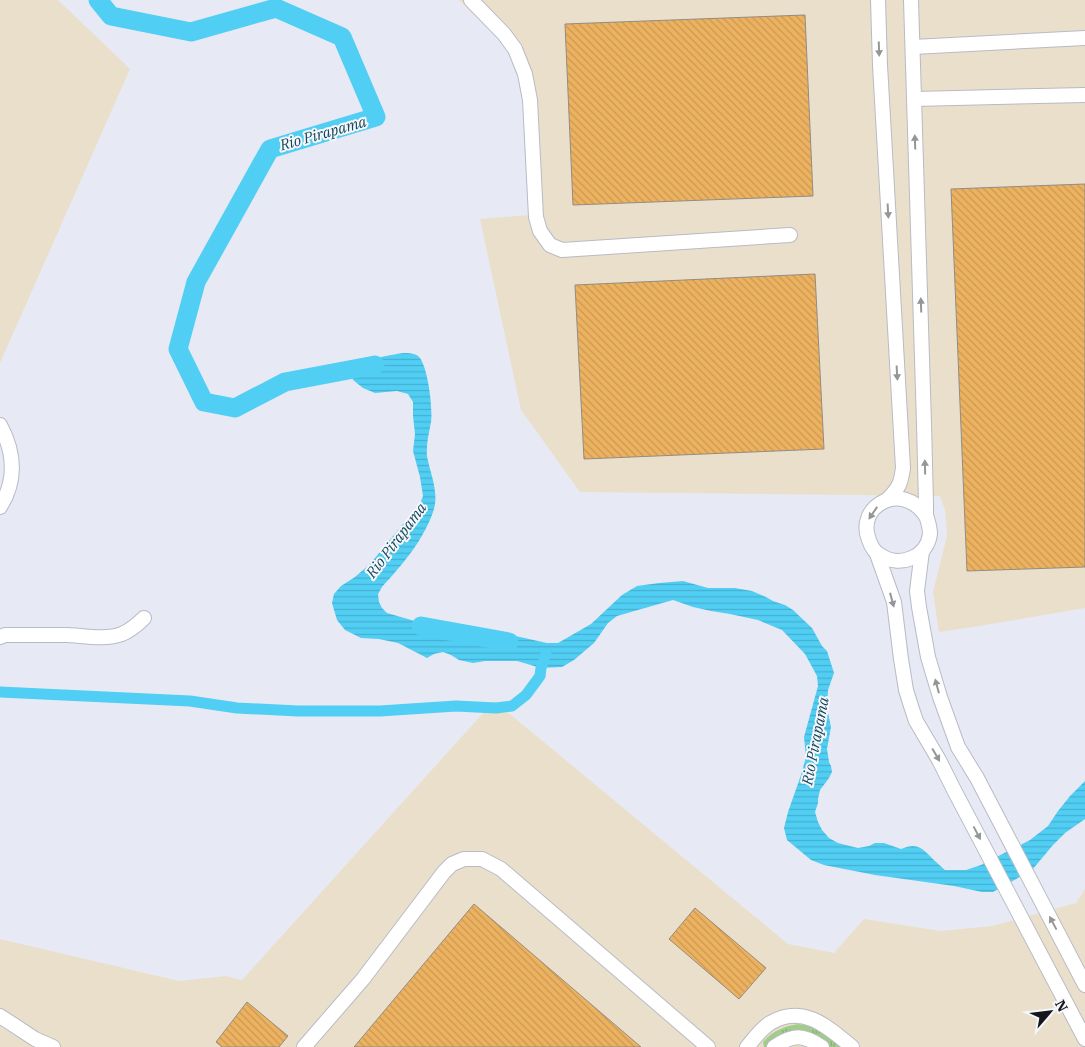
<svg xmlns="http://www.w3.org/2000/svg" width="1085" height="1047" font-family="'IBM Plex Serif',serif">
<style>
.industrial{fill:#eadfcb}
.grass{fill:url(#grass-tufts)}
.water{fill:url(#water-rules)}
.lines{fill:none;stroke-linecap:round;stroke-linejoin:round}
.canal{stroke:#51cef3;stroke-width:11}
.river{stroke:#51cef3;stroke-width:19}
.building{fill:url(#building-back-hatch);stroke:#928c84}
.minor-casing{stroke:#b7bbc4;stroke-width:16}
.minor{stroke:#fff;stroke-width:14}
.oneway{fill:#959698}
.labels{text-anchor:middle;dominant-baseline:central;stroke-width:4;stroke-linejoin:round;paint-order:stroke}
.water-label{font-size:15px;font-style:italic;fill:#124857;stroke:#f5f7fd}
</style>
<defs>
<pattern id="grass-tufts" width="24" height="20" patternUnits="userSpaceOnUse" patternTransform="scale(1.25)"><rect width="24" height="20" fill="#a0cd87"/><path d="M3 7l-1-3M5 7V3M7 7l1-3M15 17l-1-3M17 17v-4M19 17l1-3" fill="none" stroke="#89af74"/></pattern>
<pattern id="water-rules" width="6" height="5" patternUnits="userSpaceOnUse" patternTransform="scale(1.25)"><rect width="6" height="5" fill="#51cef3"/><path d="M0 2.5h6" fill="none" stroke="#46b0d0"/></pattern>
<pattern id="building-back-hatch" width="6" height="6" patternUnits="userSpaceOnUse" patternTransform="scale(1.25)"><rect width="6" height="6" fill="#ecb260"/><path d="M-1 5l2 2M0 0l6 6M5-1l2 2" fill="none" stroke="#ca9853"/></pattern>
</defs>
<rect width="100%" height="100%" fill="#e7eaf4"/>
<g class="industrial">
<path d="M 0,0 L 58,0 L 130,69 L 0,363 Z"/>
<path d="M 459,0 L 1085,0 L 1085,608 L 979,626 L 939,632 L 933,592 L 947,536 L 945,510 L 940,496 L 580,492 L 521,410 L 480,219 L 530,215 L 524,94 L 510,51 Z"/>
<path d="M 494,701 L 788,944 L 834,953 L 864,919 L 941,931 L 992,926 L 1076,903 L 1085,889 L 1085,1047 L 0,1047 L 0,939 L 179,981 L 226,976 L 242,980 Z"/>
</g>
<path class="grass" d="M 798,1024 L 811,1026 L 818,1028 L 843,1047 L 828,1047 L 819,1039 L 770,1047 L 764,1047 L 763,1042 C 772,1031 785,1026 798,1024 Z"/>
<path class="water" d="M 403,353 C 409,353 416,353 420,358 C 428,369 433,408 431,422 C 429,433 426,444 427,456 C 430,473 440,494 433,512 C 423,541 402,565 382,587 L 378,594 L 379,602 L 382,608 L 387,613 L 425,624 L 436,625 L 453,636 L 469,642 L 476,641 L 495,634 L 511,635 L 547,643 L 558,643 L 591,624 L 622,595 L 637,586 L 659,583 L 683,581 L 708,588 L 735,588 L 752,591 L 766,597 L 773,601 L 785,605 L 793,610 L 812,628 L 822,646 L 827,651 L 834,673 L 828,690 L 827,708 L 831,727 L 827,749 L 829,762 L 831,766 L 832,772 L 829,778 L 820,790 L 818,799 L 818,803 L 815,812 L 818,822 L 822,830 L 829,838 L 838,843 L 858,848 L 869,846 L 875,843 L 884,843 L 901,849 C 915,843 920,846 930,856 C 934,861 940,865 945,870 L 966,870 L 981,865 L 1030,840 L 1048,826 L 1058,811 L 1070,796 L 1085,781 L 1085,819 L 1065,833 L 1053,845 L 1032,870 L 993,892 L 982,892 L 954,886 L 875,875 L 824,865 L 811,860 L 787,840 L 784,828 L 788,812 L 801,775 L 806,757 L 804,737 L 818,686 L 817,676 L 805,654 L 782,630 L 758,620 L 730,614 L 711,611 L 693,607 L 673,600 L 617,616 L 608,623 L 594,643 L 574,660 L 562,667 L 541,668 L 517,661 L 485,661 L 473,663 L 459,660 L 451,655 L 443,652 L 434,654 L 427,658 L 398,643 L 379,639 L 361,638 L 345,630 L 337,620 L 332,603 L 334,594 L 341,586 L 355,577 L 370,564 L 403,524 L 417,511 L 423,496 L 420,477 L 413,451 L 415,434 L 413,416 L 413,402 L 408,394 L 397,391 L 375,393 L 363,388 L 353,380 L 351,370 C 369,359 382,356 403,353 Z"/>
<g class="lines">
<path class="canal" d="M 0,692 L 190,701 L 237,708 L 298,711 L 380,711 L 456,706 L 496,708 L 512,706 L 526,695 L 540,676 L 541,668 L 546,654"/>
<g class="river">
<path d="M 98,0 L 111,16 L 191,32 L 276,8 L 342,37 L 376,117 L 270,149 L 196,282 L 178,349 L 204,402 L 235,408 L 285,382 L 375,365"/>
<path d="M 421,626 L 509,642"/>
</g>
</g>
<g class="building">
<path d="M 805,15 L 813,196 L 573,205 L 565,24 Z"/>
<path d="M 1085,184 L 1085,567 L 967,571 L 951,189 Z"/>
<path d="M 815,274 L 824,449 L 584,459 L 575,285 Z"/>
<path d="M 474,904 L 641,1047 L 354,1047 Z"/>
<path d="M 695,908 L 766,968 L 739,999 L 669,939 Z"/>
<path d="M 247,1002 L 288,1036 L 279,1047 L 222,1047 L 216,1042 Z"/>
</g>
<g class="lines">
<g class="minor-casing">
<g id="minor">
<path d="M 471,0 L 504,34 L 515,49 L 525,74 L 530,100 L 536,217 L 540,231 L 550,245 L 562,250 L 790,235"/>
<path d="M 878,0 L 880,65 L 903,468 C 901,483 899,488 888,499"/>
<path d="M 911,0 L 924,424 L 926,504 C 926,507 926,512 926,515 C 928,522 930,527 930,534 C 927,558 899,568 880,555 C 874,552 871,546 869,540 C 855,506 902,480 926,516"/>
<path d="M 913,47 L 1085,38"/>
<path d="M 914,99 L 1085,95"/>
<path d="M 0,425 C 15,453 17,480 0,507"/>
<path d="M 922,551 L 917,591 L 919,607 L 928,657 L 940,697 L 958,747 L 977,778 L 1085,985"/>
<path d="M 877,554 L 894,602 L 901,659 L 906,690 L 911,706 L 916,721 L 939,760 L 954,790 L 1085,1039"/>
<path d="M 0,637 L 5,635 C 26,635 47,635 68,635 C 85,636 106,640 122,634 C 131,630 138,624 144,618"/>
<path d="M 0,1016 L 35,1039 L 53,1047"/>
<path d="M 304,1047 L 363,979 L 444,872 L 452,864 L 464,859 L 482,859 L 501,869 L 708,1047"/>
<path d="M 747,1047 C 754,1039 762,1027 772,1022 C 804,1004 829,1028 852,1047"/>
<path d="M 774,1047 C 793,1034 803,1034 822,1047"/>
</g>
</g>
<use href="#minor" class="minor"/>
</g>
<defs><path id="oneway-solid" d="M-6-.8H1V-3.2L6.5 0L1 3.2V.8H-6Z" transform="scale(1.25)"/></defs>
<g class="oneway">
<use href="#oneway-solid" transform="translate(879 49) rotate(88)"/>
<use href="#oneway-solid" transform="translate(915 142) rotate(-92)"/>
<use href="#oneway-solid" transform="translate(888 211) rotate(87)"/>
<use href="#oneway-solid" transform="translate(921 305) rotate(-92)"/>
<use href="#oneway-solid" transform="translate(897 373) rotate(87)"/>
<use href="#oneway-solid" transform="translate(925 467) rotate(-91)"/>
<use href="#oneway-solid" transform="translate(873 513) rotate(124)"/>
<use href="#oneway-solid" transform="translate(892 600) rotate(75)"/>
<use href="#oneway-solid" transform="translate(937 686) rotate(-105)"/>
<use href="#oneway-solid" transform="translate(936 755) rotate(60)"/>
<use href="#oneway-solid" transform="translate(977 833) rotate(62)"/>
<use href="#oneway-solid" transform="translate(1053 923) rotate(-118)"/>
</g>
<g class="labels">
<g class="water-label">
<text transform="translate(323 133) rotate(-16)">Rio Pirapama</text>
<text transform="translate(396 540) rotate(-53)">Rio Pirapama</text>
<text transform="translate(815 741) rotate(-79)">Rio Pirapama</text>
</g>
</g>
<g transform="translate(1050 1012) rotate(62)" stroke="#f5f7fd" stroke-width="4" paint-order="stroke">
<path d="M0-4L9 19L0 12L-9 19Z" fill="#141619"/>
<text y="-8" font-size="14" font-weight="bold" text-anchor="middle" fill="#141619">N</text>
</g>
</svg>
